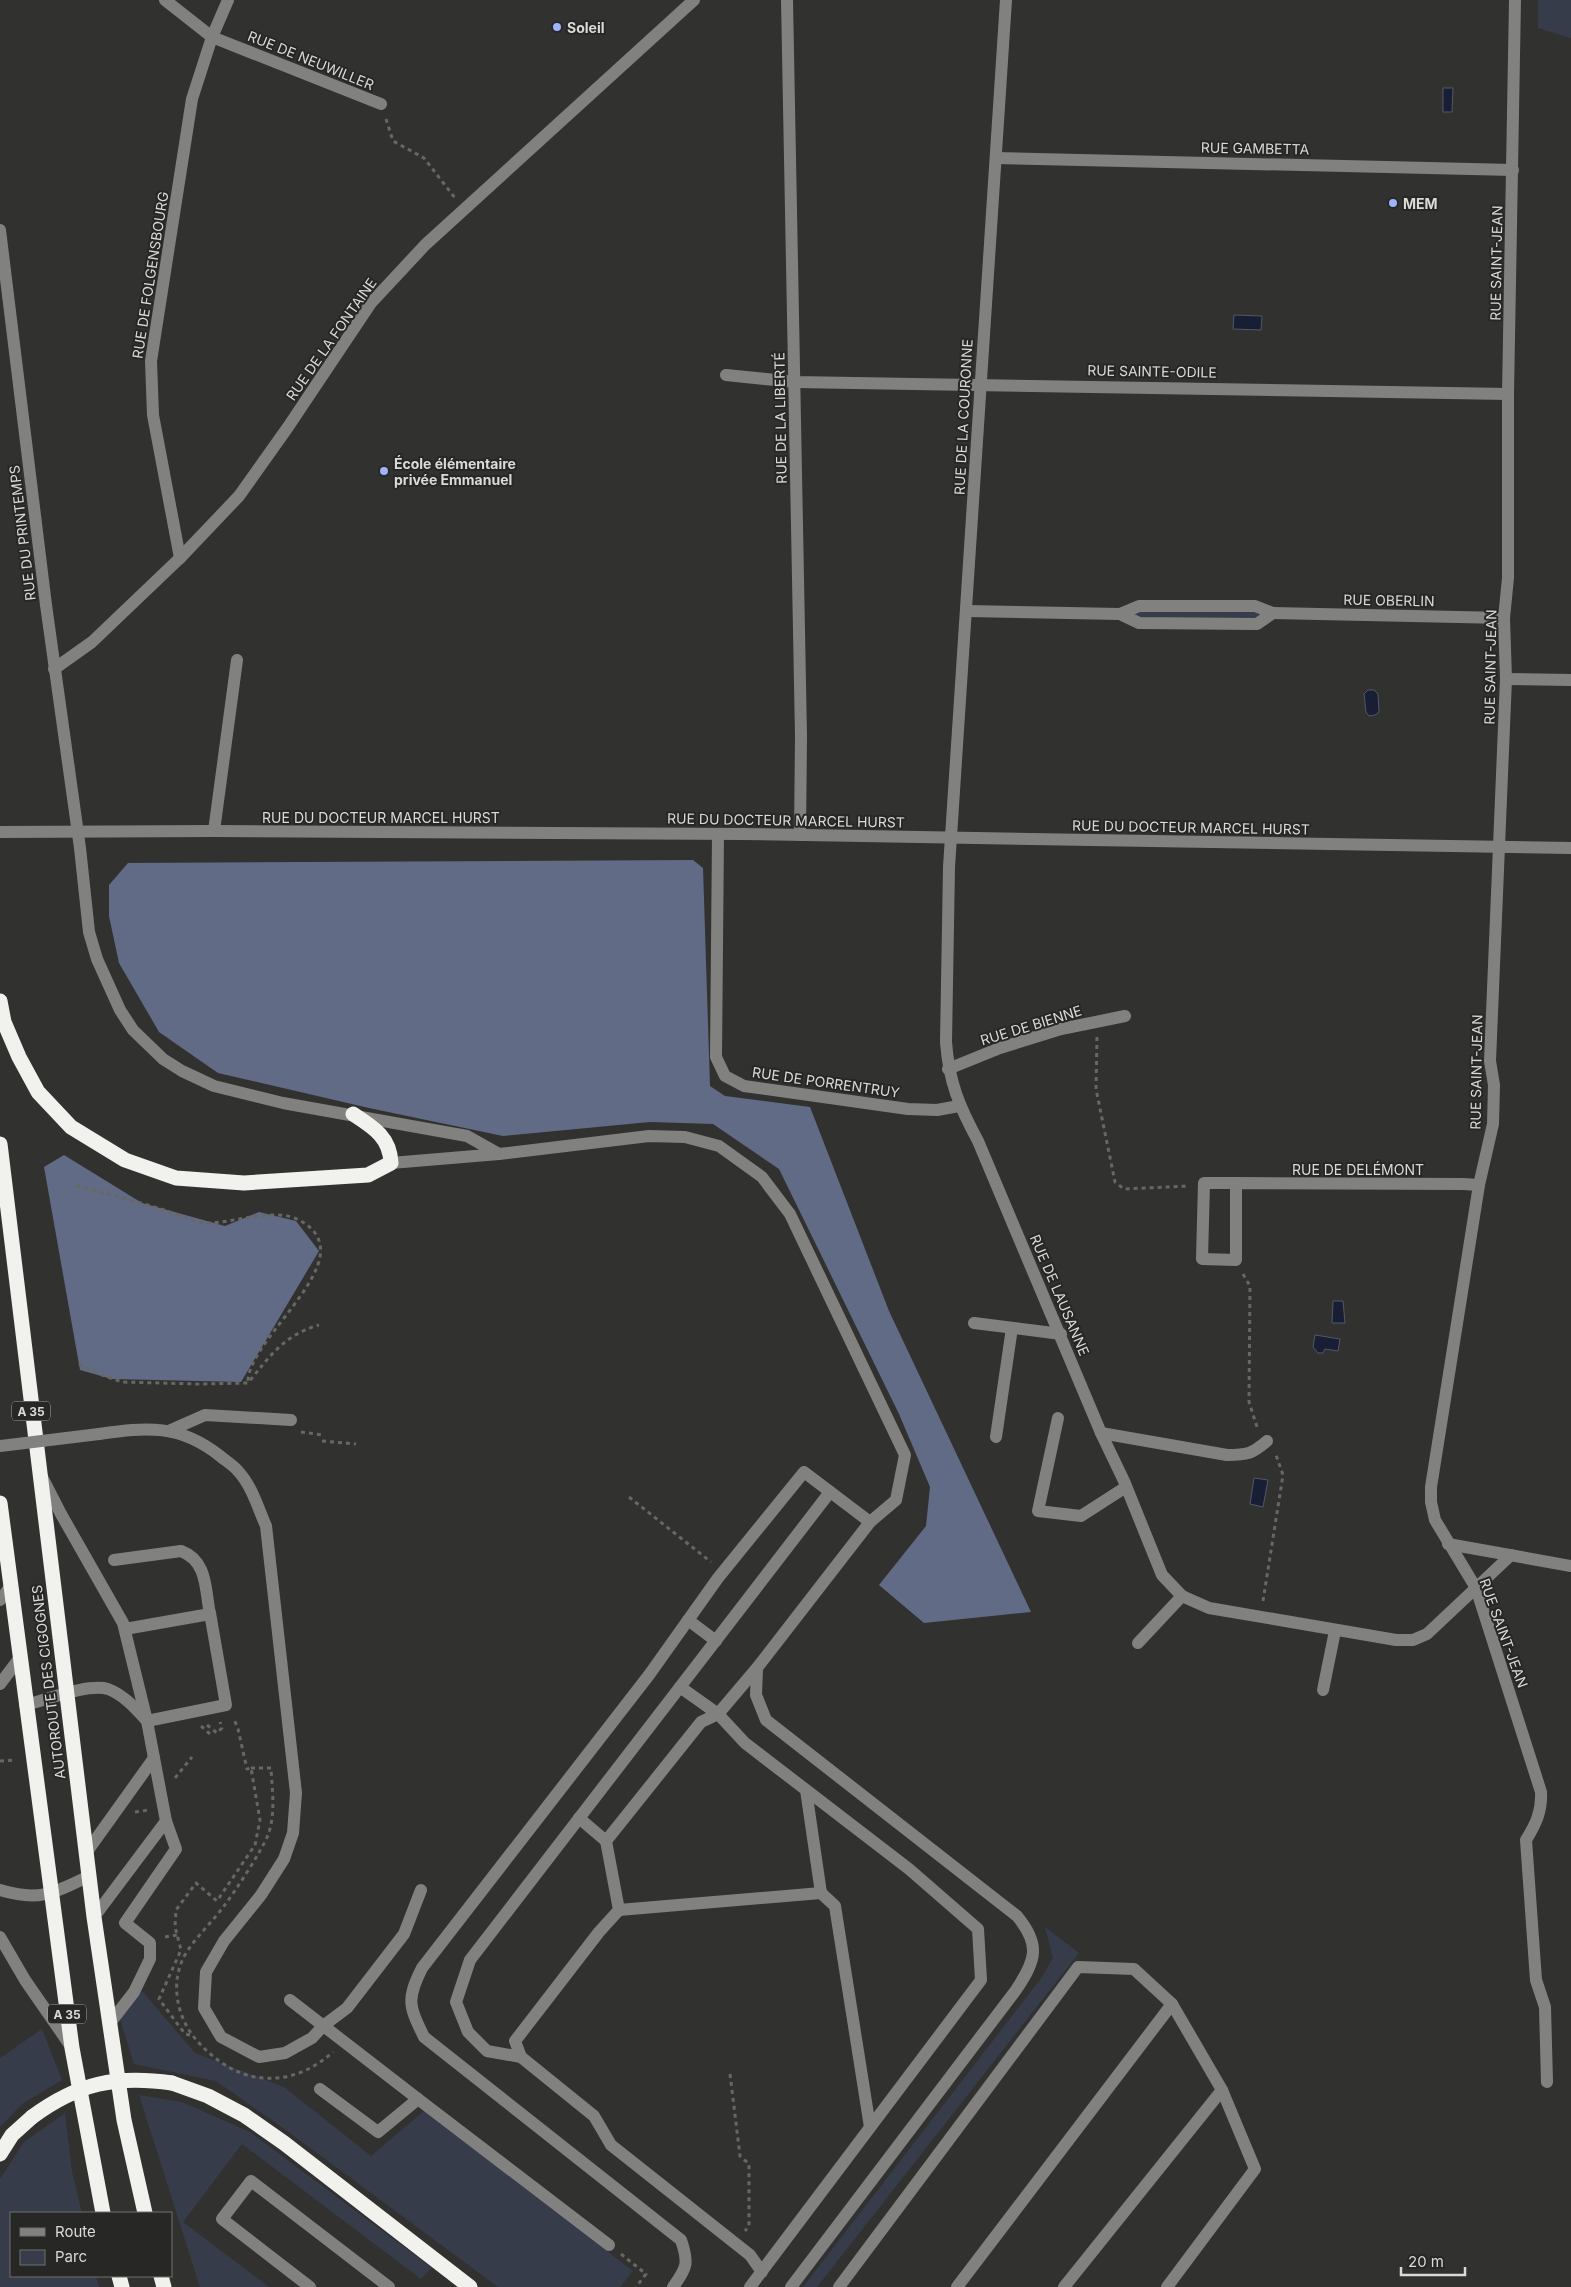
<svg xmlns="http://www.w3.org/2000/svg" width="1571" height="2287" font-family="Inter,sans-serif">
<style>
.green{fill:#373c4b}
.forest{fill:#626b86}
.water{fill:#181f35;stroke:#525766}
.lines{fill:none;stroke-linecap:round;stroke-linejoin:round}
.path{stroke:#676865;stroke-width:3;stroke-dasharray:4 4;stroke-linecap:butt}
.minor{stroke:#818280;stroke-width:12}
.highway{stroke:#f1f2ee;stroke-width:15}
.minor-bridge{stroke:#818280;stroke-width:12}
.highway-bridge{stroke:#f1f2ee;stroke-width:15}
.poi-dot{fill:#9db4fd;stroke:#272825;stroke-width:2}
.labels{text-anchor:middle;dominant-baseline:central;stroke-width:4;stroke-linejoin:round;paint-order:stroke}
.shield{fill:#272825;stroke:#a4a5a3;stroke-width:1}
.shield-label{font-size:12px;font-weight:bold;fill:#dadbd9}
.poi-label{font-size:14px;font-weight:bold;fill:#dadbd9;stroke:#272825;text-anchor:start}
.street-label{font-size:14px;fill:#dadbd9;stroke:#272825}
</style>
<rect width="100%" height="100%" fill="#31322f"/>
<g class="green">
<path d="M 1538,0 L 1571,0 L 1571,38 L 1538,28 Z"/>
<path d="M 1139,606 L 1255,606 L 1273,613 L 1257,624 L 1139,623 L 1120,614 Z"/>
<path d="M 1045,1927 L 1079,1953 L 817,2287 L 803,2287 L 1042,1977 L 1053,1958 Z"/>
<path d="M 142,1991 L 195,2053 L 284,2087 L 371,2156 L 424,2111 L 633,2271 L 620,2287 L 498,2287 L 286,2130 L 216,2081 L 134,2064 L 120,2019 Z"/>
<path d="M 42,2029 L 62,2080 L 22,2104 L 0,2127 L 0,2058 Z"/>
<path d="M 139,2095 L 182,2102 L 250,2132 L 432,2268 L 421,2279 L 242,2144 L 183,2222 L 269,2287 L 200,2287 Z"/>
<path d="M 65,2113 L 72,2172 L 82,2213 L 11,2213 L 11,2276 L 96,2276 L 99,2287 L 0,2287 L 0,2179 L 24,2142 Z"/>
</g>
<g class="forest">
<path d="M 693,860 L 703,868 L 710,1086 L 725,1096 L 810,1107 L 889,1311 L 1031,1612 L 924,1623 L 879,1585 L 926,1526 L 930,1487 L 899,1414 L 779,1169 L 713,1124 L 650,1122 L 503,1136 L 369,1108 L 218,1073 L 159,1032 L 119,963 L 109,916 L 109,885 L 128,863 Z"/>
<path d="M 64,1155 L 142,1203 L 225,1226 L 259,1212 L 296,1221 L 319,1251 L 241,1382 L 112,1379 L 80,1370 L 44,1167 Z"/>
</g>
<g class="water">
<path d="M 1443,88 L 1453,88 L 1452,112 L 1443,112 Z"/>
<path d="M 1234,315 L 1262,316 L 1261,330 L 1233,329 Z"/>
<path d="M 1368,690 L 1374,690 L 1378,694 L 1379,712 L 1375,715 L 1369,716 L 1366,712 L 1364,694 Z"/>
<path d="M 1333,1301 L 1343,1301 L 1345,1323 L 1332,1323 Z"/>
<path d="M 1315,1335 L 1340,1339 L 1338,1351 L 1325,1349 L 1323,1353 L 1318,1353 L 1313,1347 Z"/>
<path d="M 1254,1478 L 1268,1480 L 1263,1507 L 1250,1504 Z"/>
</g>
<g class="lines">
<g class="path">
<path d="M 386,119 L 393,141 L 424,158 L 455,198"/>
<path d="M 1097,1037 L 1096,1089 L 1115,1182 L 1124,1189 L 1189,1186"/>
<path d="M 76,1186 C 106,1193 135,1201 164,1210 C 177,1214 195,1223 208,1223 C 234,1223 274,1207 299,1220 C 369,1257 246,1337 248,1383"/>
<path d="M 1243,1274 L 1250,1286 L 1249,1402 L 1258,1430"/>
<path d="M 79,1364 L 102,1375 L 122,1382 L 199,1384 L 248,1383 C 270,1356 284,1335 319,1325"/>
<path d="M 301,1432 L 323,1435"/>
<path d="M 322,1441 L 356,1444"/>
<path d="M 629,1497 L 711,1562"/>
<path d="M 1263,1601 L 1283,1475 L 1276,1455"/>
<path d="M 207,1725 L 217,1733 L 222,1728 L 220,1722"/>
<path d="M 201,1726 L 210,1734 L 208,1735"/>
<path d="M 0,1761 L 16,1760"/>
<path d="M 251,1768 L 271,1768 C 272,1790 276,1813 268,1835 C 261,1852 236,1890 224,1906 C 213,1921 199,1934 188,1950 C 168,1979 176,2020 200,2044 C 217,2062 239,2077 265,2078 C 290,2080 314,2069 333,2052"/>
<path d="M 175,1778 L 192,1757"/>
<path d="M 135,1812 L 149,1810"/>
<path d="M 165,1937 L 177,1935"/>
<path d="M 190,2035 L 185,2034 L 159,1999 L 181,1950 L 175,1927 L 176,1910 L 196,1883 L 217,1901 L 255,1845 L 260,1820 L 251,1768 L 247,1769 L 238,1729 L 234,1719"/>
<path d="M 730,2074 L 740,2156 L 749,2164 L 749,2226 L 745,2231"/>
<path d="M 621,2254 L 646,2274 L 636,2287"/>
</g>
<g class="minor">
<path d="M 165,0 L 212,37 L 381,104"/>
<path d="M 787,0 L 801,736 L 800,835"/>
<path d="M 1006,0 L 949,867 L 946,1042 C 949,1082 959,1106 978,1141 L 1101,1433 L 1124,1481 L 1162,1575 L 1182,1596 L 1209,1608 L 1396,1640 L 1413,1640 L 1427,1634 L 1511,1555"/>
<path d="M 1515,0 L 1508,394 L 1508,578 L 1504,618 L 1506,679 L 1490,1061 L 1494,1085 L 1493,1124 L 1479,1185 L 1431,1487 L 1431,1502 L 1435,1520 L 1476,1588 L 1541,1792 C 1542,1811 1536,1824 1526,1840 L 1536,1980 L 1545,2007 L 1547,2082"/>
<path d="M 996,158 L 1513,170"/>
<path d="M 0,230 L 46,605 L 80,848 L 89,932 L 97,959 L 120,1010 L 133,1030 L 163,1059 L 182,1071 L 214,1086 L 283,1103 L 467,1136 L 499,1154"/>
<path d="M 726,375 L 795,382 L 1508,394"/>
<path d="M 180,558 L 153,415 L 151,361 L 192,99 L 212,37 L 228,0"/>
<path d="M 967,611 L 1120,614 L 1139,606 L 1255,606 L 1273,613 L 1257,624 L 1139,623 L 1120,614"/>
<path d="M 1273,613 L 1504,618"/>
<path d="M 54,669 L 92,642 L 180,558 L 239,496 L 288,427 L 371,303 L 425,245 L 694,0"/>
<path d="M 1506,679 L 1571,680"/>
<path d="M 214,831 L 237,660"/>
<path d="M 0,832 L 214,831 L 742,834 L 1571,848"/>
<path d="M 718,834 L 716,1057 L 725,1076 L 744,1086 L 908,1109 L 937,1110 L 959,1106"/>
<path d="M 948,1069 L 1000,1048 L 1061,1029 L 1125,1016"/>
<path d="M 391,1163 L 499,1154 L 649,1136 L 685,1137 L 719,1146 L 762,1177 L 790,1214 L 905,1455 L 896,1500 L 870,1522 L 804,1472 L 718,1578 L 649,1675 L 422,1968 C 406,2000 409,2006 424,2037 L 681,2240 C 689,2263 687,2268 673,2287"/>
<path d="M 1236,1183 L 1236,1260 L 1202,1259 L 1204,1183 L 1236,1183 L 1463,1184 L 1479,1185"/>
<path d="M 974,1323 L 1061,1334"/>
<path d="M 1058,1418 L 1038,1511 L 1081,1516 L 1126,1487"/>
<path d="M 171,1430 L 205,1415 L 291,1420"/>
<path d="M 1101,1433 L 1227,1455 C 1247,1455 1252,1454 1267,1441"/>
<path d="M 99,1434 C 147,1427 180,1424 220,1456 C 226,1461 233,1465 238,1471 C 252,1486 258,1508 266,1526 L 296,1793 L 293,1833 L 284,1859 L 261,1895 L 224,1941 L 206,1972 L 204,2008 L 221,2037 L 259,2057 L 285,2053 L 312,2038 L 323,2026 L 347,2008 L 404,1934 L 421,1890"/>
<path d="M 996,1437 L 1012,1328"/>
<path d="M 42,1477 L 61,1514 L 123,1623 L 147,1721 L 166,1821 L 94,1917"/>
<path d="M 1448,1544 L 1571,1566"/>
<path d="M 114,1560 L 181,1551 C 208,1561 205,1590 210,1614 L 125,1629"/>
<path d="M 0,1600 L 10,1587"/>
<path d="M 688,1620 L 716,1641"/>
<path d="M 1138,1643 L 1182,1596"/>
<path d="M 0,1684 L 19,1659"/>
<path d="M 680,1687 L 718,1714 L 757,1668"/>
<path d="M 1323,1690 L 1335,1631"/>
<path d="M 25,1705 C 46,1700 88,1683 108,1689 C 124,1695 136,1709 147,1721 L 226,1705 L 210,1613"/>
<path d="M 806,1790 L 821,1893"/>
<path d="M 579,1818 L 606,1841"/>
<path d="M 86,1853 L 154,1758"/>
<path d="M 0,1890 C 39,1902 54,1893 89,1876"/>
<path d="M 619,1910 L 821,1893 L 835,1906 L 870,2127"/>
<path d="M 0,1937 L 25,1980 L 72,2048"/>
<path d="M 290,2000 L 418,2099"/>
<path d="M 110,2023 L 134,1992 L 150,1959 L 150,1943 L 125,1923 L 176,1849 L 166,1821"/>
<path d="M 521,2057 L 487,2051 L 468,2032 L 456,2002 L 470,1960 L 830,1492"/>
<path d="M 320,2089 L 378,2132 L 418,2099 L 609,2245"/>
<path d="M 310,2287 L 222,2219 L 251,2181 L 389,2287"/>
<path d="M 750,2287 L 981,1980 L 978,1929 L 909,1869 L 745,1743 L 718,1714 L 701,1722 L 606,1841 L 619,1910 L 599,1932 L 515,2041 L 521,2057 L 594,2116 L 611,2145 L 750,2255 L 762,2272"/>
<path d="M 791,2287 L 1016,1990 C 1036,1960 1041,1945 1017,1916 L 766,1720 L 756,1695 L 757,1668 L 870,1522"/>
<path d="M 839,2287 L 1078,1967 L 1134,1969 L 1172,2004 L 1222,2090 L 1064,2287"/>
<path d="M 957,2287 L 1172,2004"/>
<path d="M 1167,2287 L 1255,2169 L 1222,2090"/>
</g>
<g class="highway">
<path d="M 0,1001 L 4,1022 L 19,1057 L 38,1092 L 71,1127 L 125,1160 L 176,1178 L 244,1183 L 368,1175 L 391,1163 C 390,1137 373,1127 353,1114"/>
<path d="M 0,1144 L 94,1917 L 124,2120 L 145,2213"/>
<path d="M 0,1503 L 72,2048 L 103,2213"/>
<path d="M 172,2083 L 208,2096 L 244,2115 L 284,2143 L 470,2287"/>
<path d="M 0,2154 L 12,2135 L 32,2117"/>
<path d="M 119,2276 L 122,2287"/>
<path d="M 161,2276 L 164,2287"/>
</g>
<path class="minor-bridge" d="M 0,1446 L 99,1434"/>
<path class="highway-bridge" d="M 32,2117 C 78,2083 116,2075 172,2083"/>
</g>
<g class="poi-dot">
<circle cx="557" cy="27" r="5"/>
<circle cx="1393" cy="203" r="5"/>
<circle cx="384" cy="471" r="5"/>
</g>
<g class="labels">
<g class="shield">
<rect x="12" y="1401.5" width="38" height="19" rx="4"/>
<rect x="48" y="2004.5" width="38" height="19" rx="4"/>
</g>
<g class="shield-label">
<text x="31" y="1411">A 35</text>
<text x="67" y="2014">A 35</text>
</g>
<g class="poi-label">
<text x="567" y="27">Soleil</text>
<text x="1403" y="203">MEM</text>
<text x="394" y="463">École élémentaire<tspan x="394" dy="16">privée Emmanuel</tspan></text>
</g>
<g class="street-label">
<text transform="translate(311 60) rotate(22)">RUE DE NEUWILLER</text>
<text transform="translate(1255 148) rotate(1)">RUE GAMBETTA</text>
<text transform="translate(1496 263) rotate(-89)">RUE SAINT-JEAN</text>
<text transform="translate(150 275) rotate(-81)">RUE DE FOLGENSBOURG</text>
<text transform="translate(331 339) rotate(-55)">RUE DE LA FONTAINE</text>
<text transform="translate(1152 371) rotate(1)">RUE SAINTE-ODILE</text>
<text transform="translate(963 417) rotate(-87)">RUE DE LA COURONNE</text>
<text transform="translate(780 418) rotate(-91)">RUE DE LA LIBERTÉ</text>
<text transform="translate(22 533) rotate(-97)">RUE DU PRINTEMPS</text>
<text transform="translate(1389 600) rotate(1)">RUE OBERLIN</text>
<text transform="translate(1490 667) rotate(-89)">RUE SAINT-JEAN</text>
<text x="381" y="817">RUE DU DOCTEUR MARCEL HURST</text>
<text transform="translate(786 820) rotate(1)">RUE DU DOCTEUR MARCEL HURST</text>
<text transform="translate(1191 827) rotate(1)">RUE DU DOCTEUR MARCEL HURST</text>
<text transform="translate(1031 1025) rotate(-17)">RUE DE BIENNE</text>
<text transform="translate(1476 1072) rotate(-89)">RUE SAINT-JEAN</text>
<text transform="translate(826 1082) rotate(8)">RUE DE PORRENTRUY</text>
<text x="1358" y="1169">RUE DE DELÉMONT</text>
<text transform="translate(1060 1295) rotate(67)">RUE DE LAUSANNE</text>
<text transform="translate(1504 1633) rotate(70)">RUE SAINT-JEAN</text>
<text transform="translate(48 1682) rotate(-97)">AUTOROUTE DES CIGOGNES</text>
</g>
</g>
<rect x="10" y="2212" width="162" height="65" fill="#272825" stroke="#6f706d"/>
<rect x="20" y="2228" width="25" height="8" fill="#818280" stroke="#6f706d"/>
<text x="55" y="2237" font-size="15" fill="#dadbd9">Route</text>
<rect x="20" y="2250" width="25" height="15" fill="#373c4b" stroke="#6f706d"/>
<text x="55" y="2262" font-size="15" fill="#dadbd9">Parc</text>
<path d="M1401 2267v8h64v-8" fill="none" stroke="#dadbd9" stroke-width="2.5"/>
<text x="1408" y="2267" font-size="15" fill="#dadbd9" stroke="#272825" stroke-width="4" paint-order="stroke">20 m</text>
</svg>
